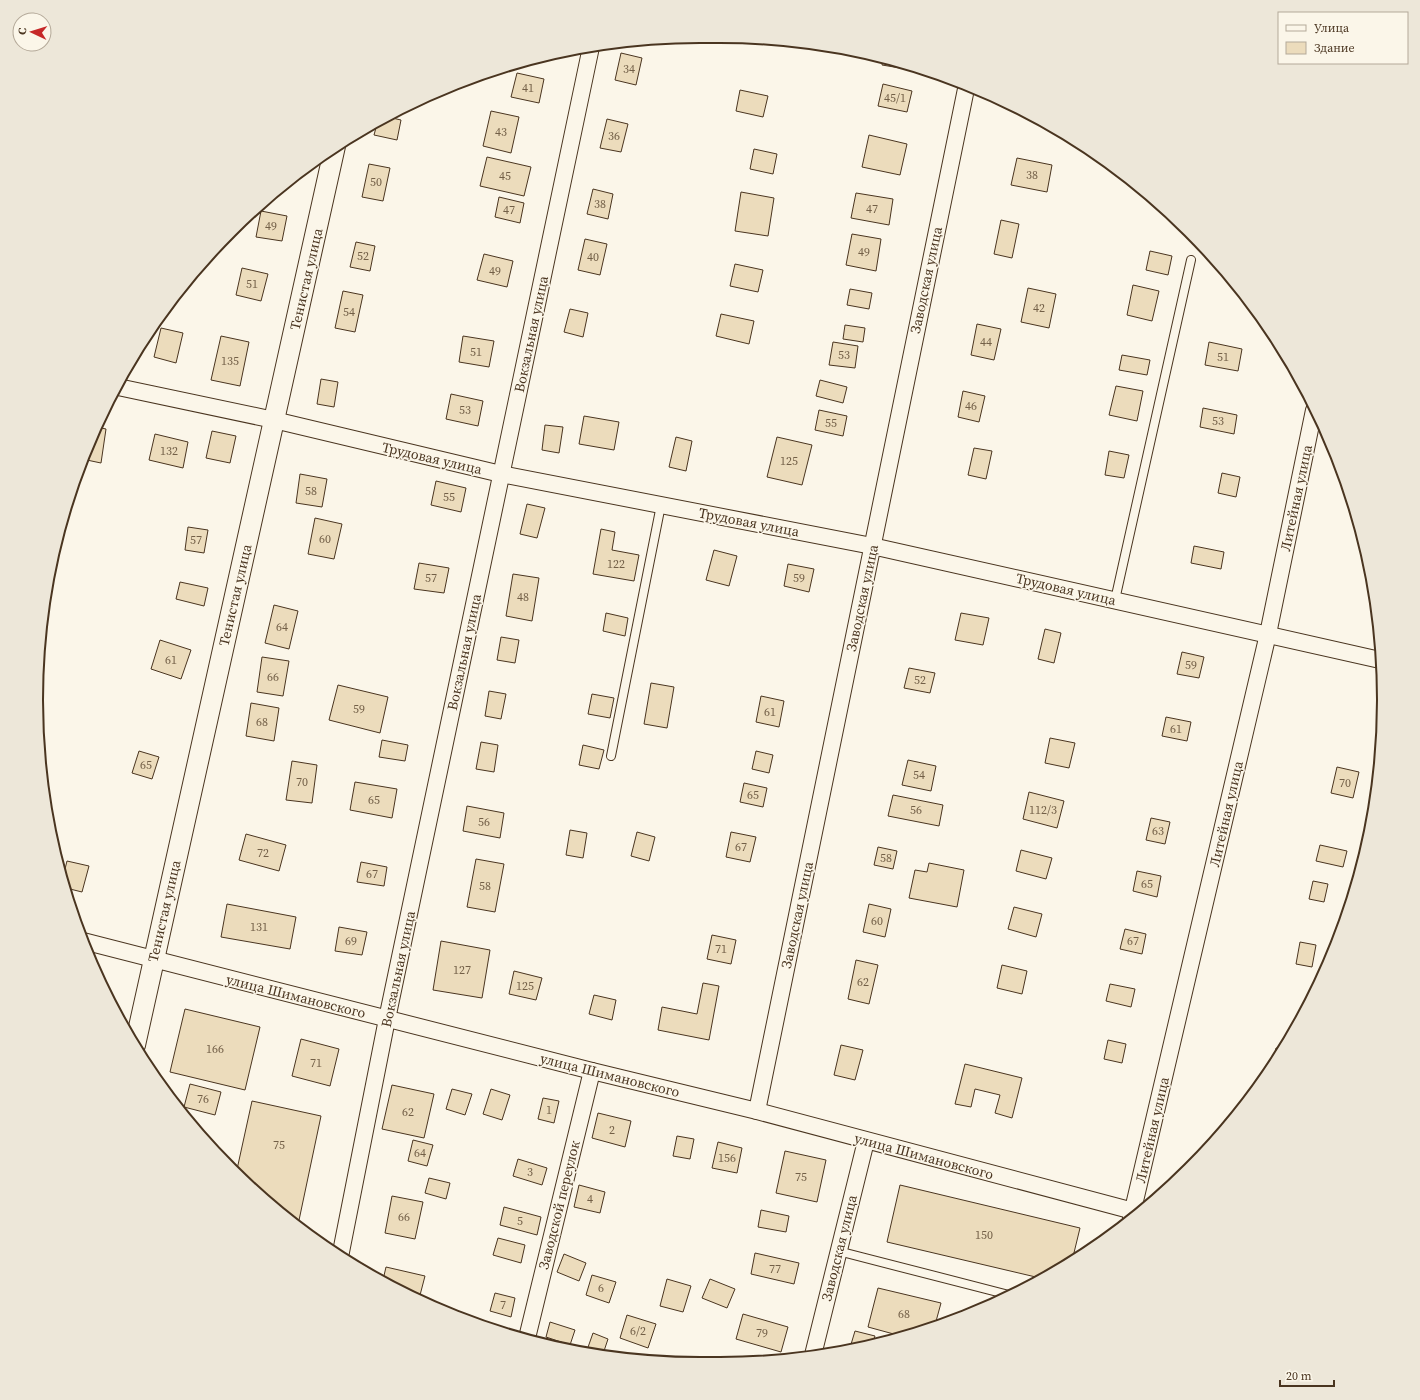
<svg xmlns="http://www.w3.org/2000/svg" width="1420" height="1400" font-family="'Source Serif 4',serif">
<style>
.building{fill:#ecdcbc;stroke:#4a3520}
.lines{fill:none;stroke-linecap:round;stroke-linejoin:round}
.service-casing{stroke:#4a3520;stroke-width:10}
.minor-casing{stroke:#4a3520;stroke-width:18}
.tertiary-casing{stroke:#4a3520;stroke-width:22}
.service{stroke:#fbf6e9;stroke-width:8}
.minor{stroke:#fbf6e9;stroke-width:16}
.tertiary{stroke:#fbf6e9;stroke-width:20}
.labels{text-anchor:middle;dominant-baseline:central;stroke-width:3;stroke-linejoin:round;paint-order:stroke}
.number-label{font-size:12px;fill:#725f47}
.street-label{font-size:14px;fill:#4a3520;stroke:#fbf6e9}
.rim{fill:none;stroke:#4a3520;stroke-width:2}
</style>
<rect width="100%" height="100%" fill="#fbf6e9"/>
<g class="building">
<path d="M 621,53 L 642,58 L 636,85 L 615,80 Z"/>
<path d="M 883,59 L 918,70 L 918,71 L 882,65 Z"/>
<path d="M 517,73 L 544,79 L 539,103 L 511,97 Z"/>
<path d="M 883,84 L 912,91 L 907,112 L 878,106 Z"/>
<path d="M 740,90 L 768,96 L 763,117 L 736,111 Z"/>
<path d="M 491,111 L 519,117 L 511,153 L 483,146 Z"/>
<path d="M 388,117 L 401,120 L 397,140 L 374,135 L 377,124 Z"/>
<path d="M 607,119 L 628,124 L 621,152 L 600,148 Z"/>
<path d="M 869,135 L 907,144 L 900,175 L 862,167 Z"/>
<path d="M 754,149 L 777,154 L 773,174 L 750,169 Z"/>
<path d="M 487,157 L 531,167 L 524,196 L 480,186 Z"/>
<path d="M 1017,158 L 1052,165 L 1047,192 L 1011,185 Z"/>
<path d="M 369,164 L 390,168 L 383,201 L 362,197 Z"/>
<path d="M 593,189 L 613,194 L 608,219 L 587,214 Z"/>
<path d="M 741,192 L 774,198 L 768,236 L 735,231 Z"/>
<path d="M 856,193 L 893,199 L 889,225 L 851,218 Z"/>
<path d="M 499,197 L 524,203 L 520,223 L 495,217 Z"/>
<path d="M 261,211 L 287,216 L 282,241 L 256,237 Z"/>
<path d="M 1001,220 L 1019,224 L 1012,258 L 994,254 Z"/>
<path d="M 852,234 L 881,239 L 876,271 L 846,265 Z"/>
<path d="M 585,239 L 607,244 L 600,275 L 578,270 Z"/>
<path d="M 356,242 L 375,246 L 370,271 L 350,267 Z"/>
<path d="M 1150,251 L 1172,256 L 1168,275 L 1146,270 Z"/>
<path d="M 484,254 L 513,261 L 507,287 L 477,280 Z"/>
<path d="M 735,264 L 763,270 L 758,292 L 730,286 Z"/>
<path d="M 242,268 L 268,274 L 261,301 L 236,295 Z"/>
<path d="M 1133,285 L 1159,291 L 1152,321 L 1127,315 Z"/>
<path d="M 1028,288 L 1056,294 L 1049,328 L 1021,322 Z"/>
<path d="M 850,289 L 872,293 L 869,309 L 847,305 Z"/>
<path d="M 343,291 L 363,295 L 355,332 L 335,328 Z"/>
<path d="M 570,309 L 588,313 L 583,337 L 564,332 Z"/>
<path d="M 721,314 L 754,321 L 749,344 L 716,336 Z"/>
<path d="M 977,324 L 1001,329 L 994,360 L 971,355 Z"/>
<path d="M 845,325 L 865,328 L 863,342 L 843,339 Z"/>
<path d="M 161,328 L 183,333 L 176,363 L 154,357 Z"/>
<path d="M 221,336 L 249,342 L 240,386 L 211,380 Z"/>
<path d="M 463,336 L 494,341 L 489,367 L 459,362 Z"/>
<path d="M 833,342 L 858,346 L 855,368 L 829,365 Z"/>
<path d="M 1209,342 L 1242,349 L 1238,371 L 1205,365 Z"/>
<path d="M 1122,355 L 1150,360 L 1147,375 L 1119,370 Z"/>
<path d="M 321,379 L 338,382 L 334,407 L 317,404 Z"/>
<path d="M 820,380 L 847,387 L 843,403 L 816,396 Z"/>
<path d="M 1116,386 L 1143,391 L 1137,421 L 1109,415 Z"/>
<path d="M 963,391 L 985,396 L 979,422 L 958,417 Z"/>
<path d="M 451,394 L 483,401 L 478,426 L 446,419 Z"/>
<path d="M 1203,408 L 1237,415 L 1234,434 L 1200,427 Z"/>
<path d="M 819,410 L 847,416 L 843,436 L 815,430 Z"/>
<path d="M 584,416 L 619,422 L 614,450 L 579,444 Z"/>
<path d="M 545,425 L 563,427 L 559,453 L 542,450 Z"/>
<path d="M 97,427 L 106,429 L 101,463 L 82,459 L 86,446 Z"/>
<path d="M 212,431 L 236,436 L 230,463 L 206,458 Z"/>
<path d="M 155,434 L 188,442 L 183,468 L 149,460 Z"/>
<path d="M 676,437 L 692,441 L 686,471 L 669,467 Z"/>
<path d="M 777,437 L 812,445 L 802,485 L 767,477 Z"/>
<path d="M 974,448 L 992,451 L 986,479 L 968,475 Z"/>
<path d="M 1109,451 L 1129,455 L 1124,478 L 1105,475 Z"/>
<path d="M 1222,473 L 1240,477 L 1236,497 L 1218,493 Z"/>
<path d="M 300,474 L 327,479 L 322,507 L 296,503 Z"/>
<path d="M 436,481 L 466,488 L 461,512 L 431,505 Z"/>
<path d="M 527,504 L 545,508 L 537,538 L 520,534 Z"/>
<path d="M 315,518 L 342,524 L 334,559 L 308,554 Z"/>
<path d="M 188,527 L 208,530 L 204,553 L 185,550 Z"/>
<path d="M 601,529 L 615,532 L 612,550 L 639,555 L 634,581 L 593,574 Z"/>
<path d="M 1194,546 L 1224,552 L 1221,569 L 1191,563 Z"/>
<path d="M 714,550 L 737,556 L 729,586 L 706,580 Z"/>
<path d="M 419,563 L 449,568 L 444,593 L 414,589 Z"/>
<path d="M 788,564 L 814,569 L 809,592 L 784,586 Z"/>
<path d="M 513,574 L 539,578 L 532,621 L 506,616 Z"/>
<path d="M 180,582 L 208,588 L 204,606 L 176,599 Z"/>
<path d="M 274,605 L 298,611 L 289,649 L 265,643 Z"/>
<path d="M 606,613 L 628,618 L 625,636 L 603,631 Z"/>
<path d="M 961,613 L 989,618 L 983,645 L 955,640 Z"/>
<path d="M 1045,629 L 1061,633 L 1054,663 L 1038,659 Z"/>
<path d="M 501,637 L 519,640 L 515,663 L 497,660 Z"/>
<path d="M 160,640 L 191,650 L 181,679 L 151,669 Z"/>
<path d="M 1182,652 L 1204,657 L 1199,678 L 1177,674 Z"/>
<path d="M 262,657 L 289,661 L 283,696 L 257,692 Z"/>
<path d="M 909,668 L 935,673 L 930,693 L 904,688 Z"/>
<path d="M 651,683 L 674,687 L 667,728 L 644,724 Z"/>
<path d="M 338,685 L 388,697 L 380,733 L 329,720 Z"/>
<path d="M 489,691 L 506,694 L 501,719 L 485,716 Z"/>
<path d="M 592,694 L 614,698 L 610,718 L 588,714 Z"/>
<path d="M 761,696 L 784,701 L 779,727 L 756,722 Z"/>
<path d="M 251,703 L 279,708 L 274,741 L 246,736 Z"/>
<path d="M 1166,717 L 1191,722 L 1187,741 L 1162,736 Z"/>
<path d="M 1050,738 L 1075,743 L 1069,768 L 1045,763 Z"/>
<path d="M 382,740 L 408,745 L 405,761 L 379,757 Z"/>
<path d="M 481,742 L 498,745 L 494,772 L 476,769 Z"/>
<path d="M 583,745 L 604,750 L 599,769 L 579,765 Z"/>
<path d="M 139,751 L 159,757 L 152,779 L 132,773 Z"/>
<path d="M 756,751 L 773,755 L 769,773 L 752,769 Z"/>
<path d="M 908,760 L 936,766 L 931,791 L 902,785 Z"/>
<path d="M 292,761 L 317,765 L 312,803 L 286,800 Z"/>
<path d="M 1337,767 L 1359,772 L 1353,798 L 1331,793 Z"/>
<path d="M 355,782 L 397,789 L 392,818 L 350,810 Z"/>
<path d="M 744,783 L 767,788 L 763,807 L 740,802 Z"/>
<path d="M 1029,792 L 1064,801 L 1057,828 L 1023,819 Z"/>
<path d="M 893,795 L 943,805 L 939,826 L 888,816 Z"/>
<path d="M 467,806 L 504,813 L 500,838 L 463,831 Z"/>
<path d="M 1151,818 L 1170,822 L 1165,844 L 1146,840 Z"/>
<path d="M 570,830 L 587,833 L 583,858 L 566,855 Z"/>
<path d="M 637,832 L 655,837 L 649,861 L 631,856 Z"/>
<path d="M 731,832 L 756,837 L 750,862 L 726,857 Z"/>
<path d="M 246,834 L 286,845 L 279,871 L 239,860 Z"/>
<path d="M 1320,845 L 1347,851 L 1343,867 L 1316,861 Z"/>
<path d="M 878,847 L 897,851 L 893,869 L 874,865 Z"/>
<path d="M 1021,850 L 1052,858 L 1046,879 L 1016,871 Z"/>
<path d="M 476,859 L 504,864 L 495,912 L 467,907 Z"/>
<path d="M 67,861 L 89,866 L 82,892 L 66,888 L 63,877 Z"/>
<path d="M 361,862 L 387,867 L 384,886 L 357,882 Z"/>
<path d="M 929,863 L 964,870 L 957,907 L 909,898 L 915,870 L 927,872 Z"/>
<path d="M 1137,871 L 1161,876 L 1157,897 L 1133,891 Z"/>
<path d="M 1313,881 L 1328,884 L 1324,902 L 1309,899 Z"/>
<path d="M 227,904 L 296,917 L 290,949 L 221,937 Z"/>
<path d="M 869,904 L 891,909 L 885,937 L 863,932 Z"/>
<path d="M 1014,907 L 1042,914 L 1036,937 L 1008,929 Z"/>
<path d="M 339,927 L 367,932 L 362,955 L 335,951 Z"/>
<path d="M 1125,929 L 1146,934 L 1142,954 L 1120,949 Z"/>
<path d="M 712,935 L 736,940 L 731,964 L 707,959 Z"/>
<path d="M 441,941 L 490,950 L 482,998 L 433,990 Z"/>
<path d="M 1300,942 L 1316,945 L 1312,967 L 1296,964 Z"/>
<path d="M 856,960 L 878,965 L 869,1004 L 848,999 Z"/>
<path d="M 1002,965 L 1027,971 L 1022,994 L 997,988 Z"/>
<path d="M 514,971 L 542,978 L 536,1000 L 509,994 Z"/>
<path d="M 703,983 L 719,986 L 709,1040 L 658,1030 L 662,1007 L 697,1014 Z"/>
<path d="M 1110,984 L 1135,989 L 1131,1007 L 1106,1001 Z"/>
<path d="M 594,995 L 616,1000 L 612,1020 L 589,1014 Z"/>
<path d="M 185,1009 L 260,1027 L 245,1090 L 170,1072 Z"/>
<path d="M 301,1039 L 339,1049 L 330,1086 L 292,1076 Z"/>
<path d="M 1108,1040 L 1126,1044 L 1122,1063 L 1104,1059 Z"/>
<path d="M 841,1045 L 863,1050 L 855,1080 L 834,1075 Z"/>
<path d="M 1276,1048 L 1283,1049 L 1275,1063 L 1273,1062 Z"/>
<path d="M 965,1064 L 1022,1078 L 1012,1118 L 995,1113 L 1000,1095 L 975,1089 L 971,1107 L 955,1104 Z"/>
<path d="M 190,1084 L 221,1092 L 215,1115 L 184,1107 Z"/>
<path d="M 392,1085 L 434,1094 L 424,1138 L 382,1129 Z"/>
<path d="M 452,1089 L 472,1094 L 465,1115 L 446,1109 Z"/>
<path d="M 491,1089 L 510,1095 L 502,1120 L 483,1114 Z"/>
<path d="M 543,1098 L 559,1101 L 554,1123 L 538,1119 Z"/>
<path d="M 252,1101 L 321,1116 L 298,1225 L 236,1174 Z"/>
<path d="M 598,1113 L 631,1121 L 625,1147 L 592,1138 Z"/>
<path d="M 677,1136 L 694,1139 L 690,1159 L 673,1156 Z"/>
<path d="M 413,1140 L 433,1145 L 427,1166 L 408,1161 Z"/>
<path d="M 718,1142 L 742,1148 L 737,1173 L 712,1168 Z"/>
<path d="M 785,1151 L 826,1160 L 817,1202 L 776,1193 Z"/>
<path d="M 518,1159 L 547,1168 L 542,1185 L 513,1176 Z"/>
<path d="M 429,1178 L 450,1183 L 446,1199 L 425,1193 Z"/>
<path d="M 579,1185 L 605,1192 L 600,1213 L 574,1207 Z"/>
<path d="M 900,1185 L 1080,1228 L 1072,1261 L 1040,1278 L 887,1242 Z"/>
<path d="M 392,1196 L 423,1202 L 415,1239 L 385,1233 Z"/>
<path d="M 504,1207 L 541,1217 L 537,1235 L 500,1225 Z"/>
<path d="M 761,1210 L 789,1216 L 786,1232 L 758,1227 Z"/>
<path d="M 498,1238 L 525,1245 L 521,1263 L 493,1255 Z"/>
<path d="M 755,1253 L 799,1263 L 794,1284 L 751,1274 Z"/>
<path d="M 564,1254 L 586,1263 L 579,1281 L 557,1272 Z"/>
<path d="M 386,1267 L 425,1276 L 419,1299 L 383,1280 Z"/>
<path d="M 592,1275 L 616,1282 L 609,1303 L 586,1295 Z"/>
<path d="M 667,1279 L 691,1286 L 683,1312 L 660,1306 Z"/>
<path d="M 710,1279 L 735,1289 L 727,1308 L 702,1298 Z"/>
<path d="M 878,1288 L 941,1303 L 935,1325 L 901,1336 L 868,1327 Z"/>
<path d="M 495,1293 L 515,1298 L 511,1317 L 490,1311 Z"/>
<path d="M 743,1314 L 788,1327 L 781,1352 L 736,1339 Z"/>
<path d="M 627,1315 L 656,1324 L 648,1348 L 620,1338 Z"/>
<path d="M 550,1322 L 575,1330 L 570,1345 L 546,1337 Z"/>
<path d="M 855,1331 L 875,1336 L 872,1344 L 849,1351 Z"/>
<path d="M 593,1333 L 608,1339 L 603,1354 L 586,1353 Z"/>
</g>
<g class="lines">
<g class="service-casing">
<g id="service">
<path d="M 1115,600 L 1191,260"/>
<path d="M 611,756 L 661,505"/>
<path d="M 838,1251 L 1009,1295"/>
</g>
</g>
<g class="minor-casing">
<g id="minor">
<path d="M 118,387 L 274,420 L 501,474 L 872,546 L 1380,660"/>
<path d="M 83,941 L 592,1071 L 757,1111 L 1137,1212"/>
<path d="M 757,1111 L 967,84"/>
<path d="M 1131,1218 L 1268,634 L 1314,410"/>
<path d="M 340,1257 L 387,1019 L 591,47"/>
<path d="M 527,1338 L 592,1071"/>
<path d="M 813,1355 L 866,1141"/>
</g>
</g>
<g class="tertiary-casing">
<path id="tertiary" d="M 135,1045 L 335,146"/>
</g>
<use href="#service" class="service"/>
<use href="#minor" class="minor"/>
<use href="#tertiary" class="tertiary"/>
</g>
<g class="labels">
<g class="number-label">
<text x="629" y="69">34</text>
<text x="528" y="88">41</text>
<text x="895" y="98">45/1</text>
<text x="501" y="132">43</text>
<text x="614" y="136">36</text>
<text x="1032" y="175">38</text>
<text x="505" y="176">45</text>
<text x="376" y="182">50</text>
<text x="600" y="204">38</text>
<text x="872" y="209">47</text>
<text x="509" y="210">47</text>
<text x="271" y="226">49</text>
<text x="864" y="252">49</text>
<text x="363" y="256">52</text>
<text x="593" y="257">40</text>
<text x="495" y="271">49</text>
<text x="252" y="284">51</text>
<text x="1039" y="308">42</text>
<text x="349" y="312">54</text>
<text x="986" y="342">44</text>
<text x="476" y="352">51</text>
<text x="844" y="355">53</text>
<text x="1223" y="357">51</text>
<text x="230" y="361">135</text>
<text x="971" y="406">46</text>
<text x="465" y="410">53</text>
<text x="1218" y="421">53</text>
<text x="831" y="423">55</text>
<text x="169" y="451">132</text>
<text x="789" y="461">125</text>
<text x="311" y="491">58</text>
<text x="449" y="497">55</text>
<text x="325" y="539">60</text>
<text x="196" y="540">57</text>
<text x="616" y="564">122</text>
<text x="431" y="578">57</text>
<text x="799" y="578">59</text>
<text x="523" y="597">48</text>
<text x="282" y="627">64</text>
<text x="171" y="660">61</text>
<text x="1191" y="665">59</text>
<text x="273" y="677">66</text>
<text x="920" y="680">52</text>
<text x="359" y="709">59</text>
<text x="770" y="712">61</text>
<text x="262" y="722">68</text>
<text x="1176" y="729">61</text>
<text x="146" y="765">65</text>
<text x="919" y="775">54</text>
<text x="302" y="782">70</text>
<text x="1345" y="783">70</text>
<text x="753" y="795">65</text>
<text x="374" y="800">65</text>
<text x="916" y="810">56</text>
<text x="1043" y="810">112/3</text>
<text x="484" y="822">56</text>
<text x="1158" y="831">63</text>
<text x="741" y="847">67</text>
<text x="263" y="853">72</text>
<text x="886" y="858">58</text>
<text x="372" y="874">67</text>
<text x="1147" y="884">65</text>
<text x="485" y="886">58</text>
<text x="877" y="921">60</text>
<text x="259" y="927">131</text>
<text x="351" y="941">69</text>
<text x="1133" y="941">67</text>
<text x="721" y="949">71</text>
<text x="462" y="970">127</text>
<text x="863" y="982">62</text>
<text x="525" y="986">125</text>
<text x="215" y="1049">166</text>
<text x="316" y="1063">71</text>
<text x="203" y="1099">76</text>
<text x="549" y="1110">1</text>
<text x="408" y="1112">62</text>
<text x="612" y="1130">2</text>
<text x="279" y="1145">75</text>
<text x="420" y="1153">64</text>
<text x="727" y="1158">156</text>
<text x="530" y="1172">3</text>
<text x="801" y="1177">75</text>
<text x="590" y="1199">4</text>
<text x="404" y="1217">66</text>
<text x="520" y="1221">5</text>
<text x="984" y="1235">150</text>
<text x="775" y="1269">77</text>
<text x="601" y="1288">6</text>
<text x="503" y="1305">7</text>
<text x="904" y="1314">68</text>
<text x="638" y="1331">6/2</text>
<text x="762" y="1333">79</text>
</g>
<g class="street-label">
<text transform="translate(306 279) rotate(-77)">Тенистая улица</text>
<text transform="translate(926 280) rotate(-78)">Заводская улица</text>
<text transform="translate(531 334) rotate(-78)">Вокзальная улица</text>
<text transform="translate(432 458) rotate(13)">Трудовая улица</text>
<text transform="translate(1296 498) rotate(-78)">Литейная улица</text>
<text transform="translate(749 522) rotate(11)">Трудовая улица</text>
<text transform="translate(1066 589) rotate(13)">Трудовая улица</text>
<text transform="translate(235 595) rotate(-77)">Тенистая улица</text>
<text transform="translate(862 598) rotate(-78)">Заводская улица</text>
<text transform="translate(464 652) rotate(-78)">Вокзальная улица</text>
<text transform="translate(1226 814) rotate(-77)">Литейная улица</text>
<text transform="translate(164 911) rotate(-77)">Тенистая улица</text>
<text transform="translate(797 915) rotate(-78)">Заводская улица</text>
<text transform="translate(398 969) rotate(-78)">Вокзальная улица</text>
<text transform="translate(296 996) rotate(14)">улица Шимановского</text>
<text transform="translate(610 1075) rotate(14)">улица Шимановского</text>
<text transform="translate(1152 1130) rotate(-77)">Литейная улица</text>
<text transform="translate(924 1156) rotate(15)">улица Шимановского</text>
<text transform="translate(559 1205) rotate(-76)">Заводской переулок</text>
<text transform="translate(839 1248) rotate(-76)">Заводская улица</text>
</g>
</g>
<path d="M0 0H1420V1400H0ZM700 43H720A657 657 0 0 1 1377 700V700A657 657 0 0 1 720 1357H700A657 657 0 0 1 43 700V700A657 657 0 0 1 700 43Z" fill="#ede7d9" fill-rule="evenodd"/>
<path class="rim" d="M700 43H720A657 657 0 0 1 1377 700V700A657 657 0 0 1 720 1357H700A657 657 0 0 1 43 700V700A657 657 0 0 1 700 43Z"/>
<rect x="1278" y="12" width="130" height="52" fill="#fbf6e9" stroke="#b4a999"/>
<rect x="1286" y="25" width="20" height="6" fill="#fbf6e9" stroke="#b4a999"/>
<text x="1314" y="32" font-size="12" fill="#4a3520">Улица</text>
<rect x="1286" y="42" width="20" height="12" fill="#ecdcbc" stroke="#b4a999"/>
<text x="1314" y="52" font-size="12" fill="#4a3520">Здание</text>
<g transform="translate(32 32) rotate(274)"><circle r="19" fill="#fbf6e9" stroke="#b4a999"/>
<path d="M0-3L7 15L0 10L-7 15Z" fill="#c62828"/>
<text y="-6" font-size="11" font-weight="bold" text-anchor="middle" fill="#4a3520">С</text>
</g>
<path d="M1280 1380v6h54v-6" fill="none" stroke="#4a3520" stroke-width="2"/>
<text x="1286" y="1380" font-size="12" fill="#4a3520" stroke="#fbf6e9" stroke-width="3" paint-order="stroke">20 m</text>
</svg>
